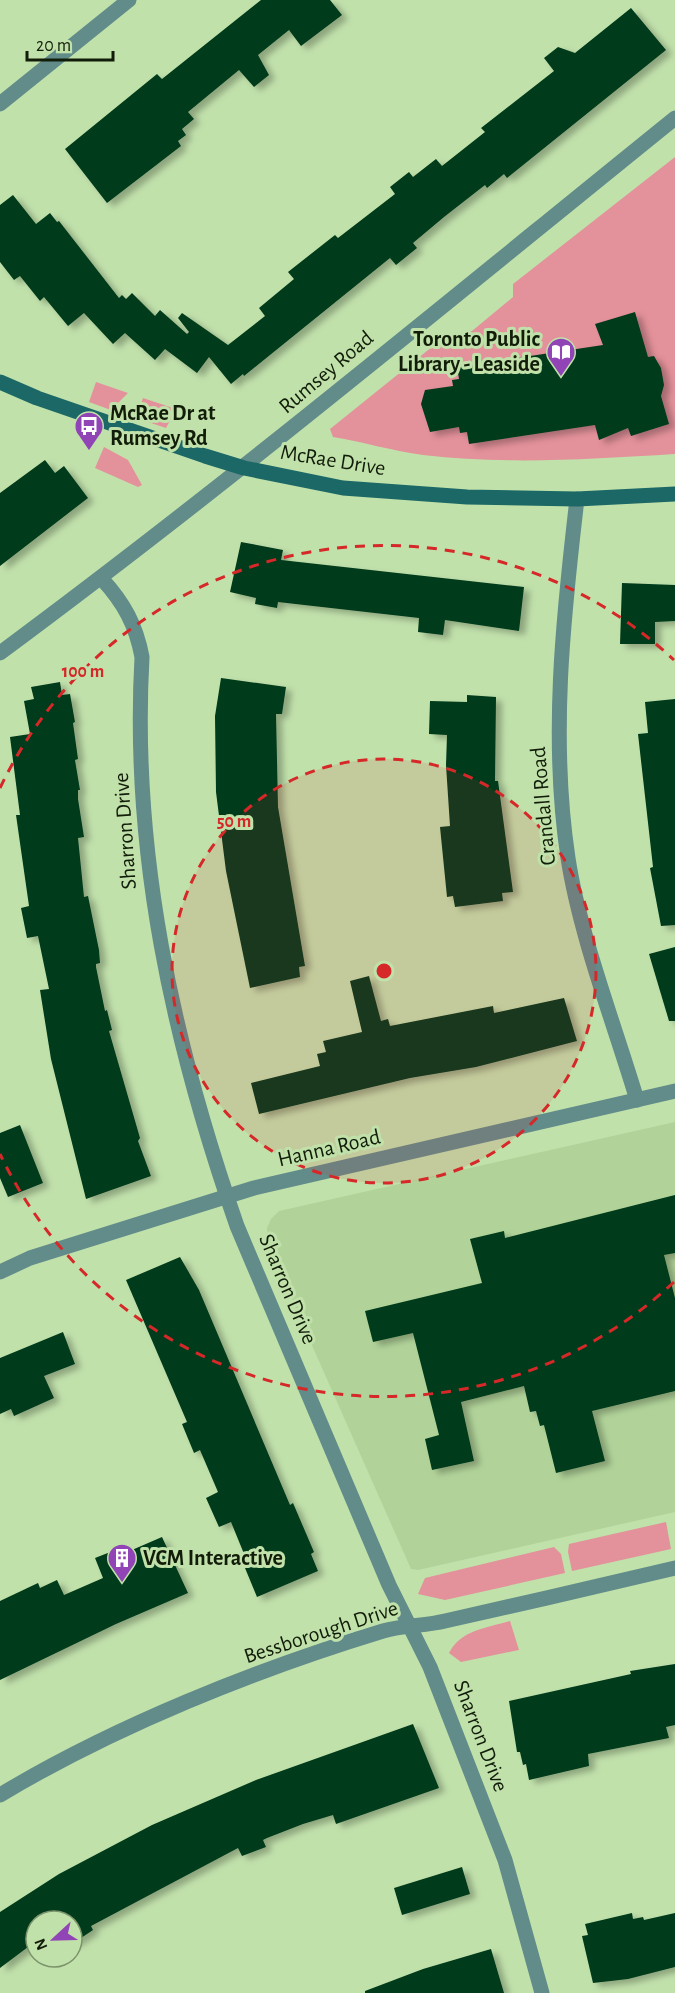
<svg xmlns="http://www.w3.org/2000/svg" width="675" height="1993" font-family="'Alegreya Sans',sans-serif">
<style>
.built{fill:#b1d399}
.green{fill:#e3919a}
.building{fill:#013a1b;filter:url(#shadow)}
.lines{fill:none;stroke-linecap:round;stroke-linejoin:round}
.street{stroke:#618c8a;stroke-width:15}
.secondary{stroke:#1c6866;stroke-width:15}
.ring{fill:none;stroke:#d62828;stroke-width:3;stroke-dasharray:10 8}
.labels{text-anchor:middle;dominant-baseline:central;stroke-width:6;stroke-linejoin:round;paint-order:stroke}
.poi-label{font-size:22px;font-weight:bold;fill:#121d09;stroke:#c1e1ab;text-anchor:start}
.street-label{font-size:22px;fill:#121d09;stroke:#c1e1ab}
.centre{fill:#d62828;stroke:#c1e1ab;stroke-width:3}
.ring-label{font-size:18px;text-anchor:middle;font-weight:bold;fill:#d62828;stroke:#c1e1ab;stroke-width:6;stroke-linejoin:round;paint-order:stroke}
</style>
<defs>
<filter id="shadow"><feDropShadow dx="6" dy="4" stdDeviation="3" flood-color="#0004"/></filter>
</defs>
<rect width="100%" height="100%" fill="#c1e1ab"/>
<path class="built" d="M 675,1122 L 675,1512 L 418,1570 L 411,1569 L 268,1246 L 267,1228 L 271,1219 L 279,1211 Z"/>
<g class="green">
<path d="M 675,157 L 675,454 C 591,459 507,465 423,455 C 393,451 363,442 333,437 L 330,429 L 443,338 L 472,331 L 513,297 L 513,284 Z"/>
<path d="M 96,382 L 128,393 L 111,410 L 89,402 Z"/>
<path d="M 143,398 L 176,409 L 166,428 L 136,418 Z"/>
<path d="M 104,447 L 128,460 L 142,485 L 138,487 L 95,468 Z"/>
<path d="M 666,1522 L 671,1549 L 572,1571 L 568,1552 L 569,1544 Z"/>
<path d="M 554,1547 L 561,1554 L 565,1573 L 445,1600 L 418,1594 L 425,1578 Z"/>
<path d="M 510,1621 L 519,1650 L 461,1662 L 449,1653 C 461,1630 486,1628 510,1621 Z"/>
</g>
<g class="building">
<path d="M 261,0 L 330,0 L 342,15 L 301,46 L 289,30 L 258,55 L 269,75 L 254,87 L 239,70 L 188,112 L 194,119 L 182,129 L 186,135 L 178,141 L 181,146 L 107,203 L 65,149 L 157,74 L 162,79 Z"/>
<path d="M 631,8 L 666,50 L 507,178 L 504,174 L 487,188 L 485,185 L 444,217 L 413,243 L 417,248 L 396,265 L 390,258 L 244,376 L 243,374 L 231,384 L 209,357 L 197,373 L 165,349 L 155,360 L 125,333 L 113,344 L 84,313 L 68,326 L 44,297 L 40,301 L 20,276 L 14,280 L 0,262 L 0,205 L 13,195 L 36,224 L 50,213 L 57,222 L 59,221 L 119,298 L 122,295 L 126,299 L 132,293 L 155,316 L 160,310 L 187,334 L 189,332 L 178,318 L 182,313 L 228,345 L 265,316 L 259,308 L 294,279 L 288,272 L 335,235 L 338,238 L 395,194 L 390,187 L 409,172 L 413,177 L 436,159 L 442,166 L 485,132 L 481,128 L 554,71 L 544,58 L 558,47 L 575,53 Z"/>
<path d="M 635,312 L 648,357 L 654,356 L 661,368 L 664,385 L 661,396 L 669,424 L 631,436 L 628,428 L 599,440 L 595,425 L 469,444 L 467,432 L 460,433 L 459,427 L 430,432 L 421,404 L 425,390 L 453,386 L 452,380 L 459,379 L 457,367 L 603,345 L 595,324 Z"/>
<path d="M 45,460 L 55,473 L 64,466 L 88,498 L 0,566 L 0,493 Z"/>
<path d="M 241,542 L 283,550 L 281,560 L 524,587 L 519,631 L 445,620 L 443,635 L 418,632 L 419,618 L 278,602 L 277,608 L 255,604 L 256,598 L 230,592 Z"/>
<path d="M 622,583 L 675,585 L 675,621 L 655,622 L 655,644 L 620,644 Z"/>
<path d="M 221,678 L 286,687 L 282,714 L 276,714 L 278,807 L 305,966 L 299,967 L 300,977 L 250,988 L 226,871 L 216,792 L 215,716 Z"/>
<path d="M 60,682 L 62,695 L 70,694 L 75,722 L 73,723 L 78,759 L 75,760 L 80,790 L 78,790 L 78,799 L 84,837 L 78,838 L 84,897 L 88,896 L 99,950 L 100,963 L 96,964 L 96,967 L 105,1011 L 107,1010 L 112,1030 L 109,1031 L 140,1138 L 138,1141 L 151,1176 L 86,1199 L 51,1059 L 40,990 L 49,989 L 38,936 L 27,938 L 21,908 L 29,906 L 16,815 L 20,815 L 10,737 L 30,734 L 24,701 L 34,699 L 31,687 Z"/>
<path d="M 467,695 L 496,697 L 495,781 L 498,781 L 513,892 L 502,893 L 503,901 L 455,907 L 453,896 L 447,897 L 440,827 L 450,826 L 446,765 L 447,735 L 429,734 L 430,701 L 467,702 Z"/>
<path d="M 675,699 L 675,925 L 661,926 L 650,868 L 653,867 L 638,734 L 648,733 L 645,702 Z"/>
<path d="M 675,947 L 675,1021 L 669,1021 L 649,954 Z"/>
<path d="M 369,976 L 381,1021 L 388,1019 L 390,1026 L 493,1006 L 494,1013 L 564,998 L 577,1041 L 476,1067 L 410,1078 L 259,1114 L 251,1083 L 320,1066 L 317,1054 L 326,1052 L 323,1041 L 362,1032 L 350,981 Z"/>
<path d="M 20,1125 L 43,1183 L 8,1197 L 0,1178 L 0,1133 Z"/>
<path d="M 675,1195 L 675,1253 L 664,1255 L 675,1298 L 675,1391 L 592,1411 L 605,1461 L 556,1473 L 544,1425 L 540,1426 L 536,1411 L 530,1412 L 524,1386 L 461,1402 L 474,1461 L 432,1470 L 425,1439 L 439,1435 L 413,1333 L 373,1342 L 365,1311 L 482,1283 L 470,1239 L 504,1231 L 505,1238 Z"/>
<path d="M 180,1257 L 199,1290 L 290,1505 L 293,1503 L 314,1552 L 311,1554 L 318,1571 L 257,1597 L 245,1568 L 249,1566 L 231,1522 L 219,1527 L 206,1498 L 218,1492 L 200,1450 L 194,1453 L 182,1424 L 187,1422 L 126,1280 Z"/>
<path d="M 63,1332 L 75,1364 L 44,1376 L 54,1398 L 14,1416 L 11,1409 L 0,1414 L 0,1358 Z"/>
<path d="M 162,1537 L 188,1593 L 116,1624 L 0,1680 L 0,1601 L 38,1583 L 40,1588 L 57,1580 L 64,1595 L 103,1578 L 95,1558 L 123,1547 L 125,1553 Z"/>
<path d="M 675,1664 L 675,1725 L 666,1727 L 669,1738 L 588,1754 L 589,1766 L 529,1780 L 526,1764 L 523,1765 L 520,1752 L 517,1752 L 509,1701 L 631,1674 L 630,1671 Z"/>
<path d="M 413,1724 L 439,1788 L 336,1824 L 333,1815 L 303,1824 L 267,1838 L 263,1840 L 266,1847 L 242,1856 L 238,1848 L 91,1926 L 93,1930 L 72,1944 L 72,1921 L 36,1921 L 36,1941 L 0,1968 L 0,1912 L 59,1874 L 152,1825 L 256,1780 Z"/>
<path d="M 462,1867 L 470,1894 L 402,1915 L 394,1888 Z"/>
<path d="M 632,1913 L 633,1919 L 643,1917 L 644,1920 L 675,1913 L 675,1967 L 628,1979 L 593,1983 L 582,1936 L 588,1935 L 585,1924 Z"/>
<path d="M 491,1949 L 504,1993 L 365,1993 L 365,1991 L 423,1969 Z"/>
</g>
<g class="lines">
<g class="street">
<path d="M 0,104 L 129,0"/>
<path d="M 577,499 C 563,618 550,739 568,858 C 580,936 614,1023 637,1100"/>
<path d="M 102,579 C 124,603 136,625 142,657 C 131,853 173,1042 237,1226 L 389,1585 L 430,1667 L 505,1860 L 542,1993"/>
<path d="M 0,653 C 231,482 452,298 675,118"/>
<path d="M 0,1272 L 30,1258 L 254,1188 L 675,1091"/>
<path d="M 0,1795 C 115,1726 255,1670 383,1631 C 403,1625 425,1626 445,1621 C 522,1604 598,1586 675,1568"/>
</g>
<path class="secondary" d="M 0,382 L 37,398 L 205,456 L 244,468 L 343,488 L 467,497 L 577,499 L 675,494"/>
</g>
<circle cx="384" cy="971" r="212" fill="#d62828" fill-opacity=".12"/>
<g class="ring">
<circle cx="384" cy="971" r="212"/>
<path d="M674 1282A425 425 0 0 1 0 1154M0 788A425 425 0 0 1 674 660"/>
</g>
<defs>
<g id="library-pin" transform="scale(1.5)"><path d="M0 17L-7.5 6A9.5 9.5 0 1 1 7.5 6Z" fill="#9044b5" stroke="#c1e1ab"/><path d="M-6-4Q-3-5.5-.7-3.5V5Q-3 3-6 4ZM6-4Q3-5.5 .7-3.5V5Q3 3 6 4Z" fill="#fff"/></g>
<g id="bus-pin" transform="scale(1.5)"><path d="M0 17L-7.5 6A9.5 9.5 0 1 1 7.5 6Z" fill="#9044b5" stroke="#c1e1ab"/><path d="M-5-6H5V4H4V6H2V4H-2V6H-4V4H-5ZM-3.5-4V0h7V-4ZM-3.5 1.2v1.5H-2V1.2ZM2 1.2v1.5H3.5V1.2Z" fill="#fff"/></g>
<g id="building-pin" transform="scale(1.5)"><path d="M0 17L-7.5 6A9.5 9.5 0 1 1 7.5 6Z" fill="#9044b5" stroke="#c1e1ab"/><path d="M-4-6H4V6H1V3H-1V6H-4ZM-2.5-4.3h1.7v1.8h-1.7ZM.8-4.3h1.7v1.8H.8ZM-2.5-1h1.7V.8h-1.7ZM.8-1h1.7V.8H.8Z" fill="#fff"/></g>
</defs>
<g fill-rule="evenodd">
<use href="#library-pin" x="561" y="352"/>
<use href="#bus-pin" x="89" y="426"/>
<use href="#building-pin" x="122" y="1558"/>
</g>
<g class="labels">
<g class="poi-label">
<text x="540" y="339" text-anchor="end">Toronto Public<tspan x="540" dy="25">Library - Leaside</tspan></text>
<text x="110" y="413">McRae Dr at<tspan x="110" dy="25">Rumsey Rd</tspan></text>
<text x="143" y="1558">VCM Interactive</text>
</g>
<g class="street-label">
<text transform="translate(326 372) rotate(-40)">Rumsey Road</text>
<text transform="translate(333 460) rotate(9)">McRae Drive</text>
<text transform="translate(543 806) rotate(-95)">Crandall Road</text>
<text transform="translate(125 831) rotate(-94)">Sharron Drive</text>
<text transform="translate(329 1148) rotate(-13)">Hanna Road</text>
<text transform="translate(288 1289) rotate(67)">Sharron Drive</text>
<text transform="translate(321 1632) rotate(-18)">Bessborough Drive</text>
<text transform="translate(481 1736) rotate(69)">Sharron Drive</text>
</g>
</g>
<circle cx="384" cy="971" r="9" class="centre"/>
<g class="ring-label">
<text x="83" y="677">100 m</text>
<text x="234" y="827">50 m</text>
</g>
<g transform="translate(54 1939) rotate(248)"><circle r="28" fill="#c1e1ab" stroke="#7b936a" stroke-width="1.5"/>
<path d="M0-4.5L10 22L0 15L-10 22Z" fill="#9044b5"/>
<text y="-9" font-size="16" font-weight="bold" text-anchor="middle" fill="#121d09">N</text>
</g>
<path d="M27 51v9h86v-9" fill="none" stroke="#121d09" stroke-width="3"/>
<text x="36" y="51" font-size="18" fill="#121d09" stroke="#c1e1ab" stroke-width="4.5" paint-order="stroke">20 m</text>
</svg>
